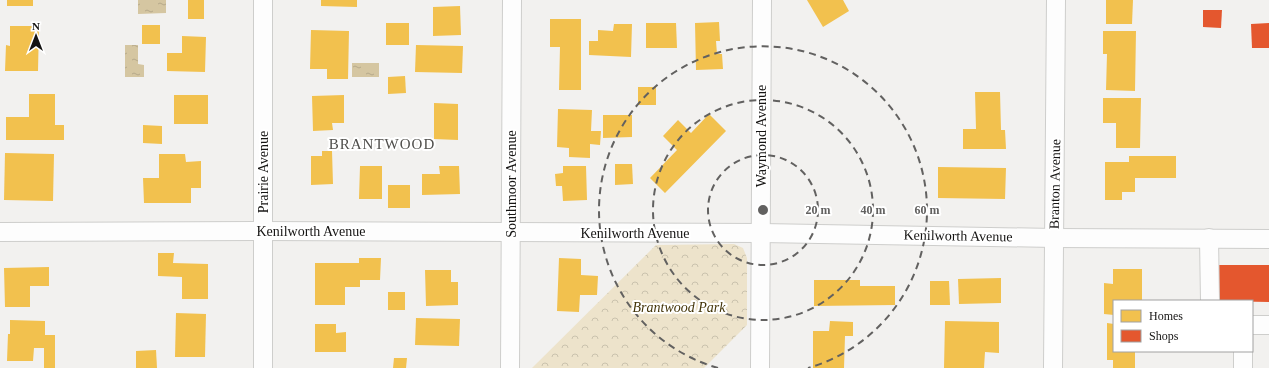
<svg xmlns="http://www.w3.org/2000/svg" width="1269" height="368" font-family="Georgia,serif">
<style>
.park{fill:url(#park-crowns)}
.water{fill:url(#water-ripples)}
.homes{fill:#f2c14e}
.shops{fill:#e4572e}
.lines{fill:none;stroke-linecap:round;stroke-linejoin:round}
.minor-casing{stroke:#cececc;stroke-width:20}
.minor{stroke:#fdfdfd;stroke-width:18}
.ring{fill:none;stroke:#626160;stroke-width:2;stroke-dasharray:7 5}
.labels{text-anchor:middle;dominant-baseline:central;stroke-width:4;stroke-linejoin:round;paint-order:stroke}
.street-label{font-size:14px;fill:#151413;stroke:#fff}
.park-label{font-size:14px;font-style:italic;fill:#433408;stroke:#fff}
.neighbourhood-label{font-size:15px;letter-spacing:1px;fill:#4f4e4b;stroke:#fff}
.centre{fill:#626160;stroke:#fff;stroke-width:2}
.ring-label{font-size:12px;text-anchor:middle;font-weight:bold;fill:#626160;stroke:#fff;stroke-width:4;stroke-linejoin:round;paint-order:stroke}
</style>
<defs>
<pattern id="park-crowns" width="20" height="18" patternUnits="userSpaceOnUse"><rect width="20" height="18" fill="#ede3cb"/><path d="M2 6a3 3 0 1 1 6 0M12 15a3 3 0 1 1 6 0" fill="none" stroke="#cac2ad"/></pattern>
<pattern id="water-ripples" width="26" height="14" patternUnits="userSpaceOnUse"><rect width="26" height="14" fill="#d5c6a1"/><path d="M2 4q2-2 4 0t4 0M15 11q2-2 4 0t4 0" fill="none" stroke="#b6a98a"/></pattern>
</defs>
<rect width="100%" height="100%" fill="#f2f1ef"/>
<path class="park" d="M 734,244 L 743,248 L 747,258 L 747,325 L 704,368 L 532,368 L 656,245 Z"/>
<g class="water">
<path d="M 138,0 L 166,0 L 166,13 L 138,14 Z"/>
<path d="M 125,45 L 138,45 L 138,64 L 144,65 L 144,77 L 125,77 Z"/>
<rect x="352" y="63" width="27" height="14"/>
</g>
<g class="homes">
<rect x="7" y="0" width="26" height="6"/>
<rect x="188" y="0" width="16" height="19"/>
<path d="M 321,0 L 357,0 L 357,7 L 321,6 Z"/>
<path d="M 807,0 L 843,0 L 849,11 L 823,27 Z"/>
<path d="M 1106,0 L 1133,0 L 1132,24 L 1106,24 Z"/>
<path d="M 460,6 L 461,35 L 433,36 L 433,7 Z"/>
<path d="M 550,19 L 581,19 L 581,90 L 559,90 L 560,47 L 550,47 Z"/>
<path d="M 719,22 L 720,41 L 716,41 L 717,54 L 722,54 L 723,69 L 696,70 L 695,23 Z"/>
<rect x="386" y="23" width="23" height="22"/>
<path d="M 646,23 L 676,23 L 677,48 L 646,48 Z"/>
<path d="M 614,24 L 632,24 L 631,57 L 589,55 L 589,41 L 598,41 L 598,30 L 613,31 Z"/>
<rect x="142" y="25" width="18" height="19"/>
<path d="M 10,26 L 39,26 L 38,71 L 5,71 L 6,45 L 10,46 Z"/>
<path d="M 311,30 L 349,31 L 348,79 L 327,79 L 327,69 L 310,69 Z"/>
<path d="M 1103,31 L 1136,31 L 1135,91 L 1106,90 L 1107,54 L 1103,54 Z"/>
<path d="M 182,36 L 206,37 L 205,72 L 167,71 L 167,53 L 182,53 Z"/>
<path d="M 416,45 L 463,46 L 462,73 L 415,72 Z"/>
<path d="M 405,76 L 406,93 L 388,94 L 388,77 Z"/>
<rect x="638" y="87" width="18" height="18"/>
<path d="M 975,92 L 1000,92 L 1001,130 L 1005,130 L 1006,149 L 963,149 L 963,129 L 976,129 Z"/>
<path d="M 29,94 L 55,94 L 55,125 L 64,125 L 64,140 L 6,140 L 6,117 L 29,117 Z"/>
<rect x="174" y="95" width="34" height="29"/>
<path d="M 344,95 L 344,123 L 332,123 L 333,130 L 313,131 L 312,96 Z"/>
<path d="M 1103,98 L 1141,98 L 1140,148 L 1116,148 L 1116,123 L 1103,123 Z"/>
<path d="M 434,103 L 458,104 L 458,140 L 434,139 Z"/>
<path d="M 558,109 L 592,110 L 591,131 L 601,131 L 600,145 L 590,144 L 590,158 L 569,157 L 569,148 L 557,147 Z"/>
<path d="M 709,114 L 726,131 L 665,193 L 650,178 L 677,150 L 663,136 L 678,120 L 691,133 Z"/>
<path d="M 603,115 L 632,115 L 632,137 L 603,138 Z"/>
<path d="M 143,125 L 162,126 L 162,144 L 143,143 Z"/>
<path d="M 322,151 L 332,151 L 333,184 L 311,185 L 311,156 L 322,156 Z"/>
<path d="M 5,153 L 54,154 L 53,201 L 4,200 Z"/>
<path d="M 159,154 L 185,154 L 186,162 L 201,161 L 201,188 L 191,188 L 191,203 L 144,203 L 143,178 L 159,178 Z"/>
<path d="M 1129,156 L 1176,156 L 1176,178 L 1135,178 L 1135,192 L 1122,192 L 1122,200 L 1105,200 L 1105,162 L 1129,162 Z"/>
<path d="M 615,164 L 632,164 L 633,184 L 615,185 Z"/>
<path d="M 360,166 L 382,166 L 382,199 L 359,199 Z"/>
<path d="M 439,166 L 459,166 L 460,194 L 422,195 L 422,174 L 440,174 Z"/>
<path d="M 563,166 L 586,166 L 587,200 L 563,201 L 562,186 L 556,186 L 555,174 L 563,173 Z"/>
<path d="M 938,167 L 1006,168 L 1005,199 L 938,198 Z"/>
<rect x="388" y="185" width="22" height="23"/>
<path d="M 158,253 L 174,253 L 173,263 L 208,264 L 208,299 L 182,299 L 182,277 L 158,276 Z"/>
<path d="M 359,258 L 381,258 L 380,280 L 360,280 L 360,287 L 345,287 L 345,305 L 315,305 L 315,263 L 359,263 Z"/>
<path d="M 559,258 L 581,259 L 581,275 L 598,276 L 597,295 L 580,295 L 579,312 L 557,311 Z"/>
<path d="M 49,267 L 49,286 L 30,286 L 30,307 L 5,307 L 4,268 Z"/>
<path d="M 1113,269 L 1142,269 L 1142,301 L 1114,301 L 1114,315 L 1104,314 L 1104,283 L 1113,284 Z"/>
<path d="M 425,270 L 451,270 L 451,282 L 458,282 L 458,305 L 426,306 Z"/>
<path d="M 1001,278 L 1001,303 L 959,304 L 958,279 Z"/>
<path d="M 814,280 L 860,280 L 860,286 L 895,286 L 895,305 L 814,306 Z"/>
<path d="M 930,281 L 949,281 L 950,305 L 930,305 Z"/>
<rect x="388" y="292" width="17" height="18"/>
<path d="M 176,313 L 206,314 L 205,357 L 175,357 Z"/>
<path d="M 416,318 L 460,319 L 459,346 L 415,345 Z"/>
<path d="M 10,320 L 45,321 L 45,335 L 55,335 L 55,368 L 44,368 L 44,348 L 34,348 L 33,361 L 7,361 L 8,334 L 10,334 Z"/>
<path d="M 830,321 L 853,322 L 853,336 L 845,336 L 844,368 L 813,368 L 813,331 L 829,331 Z"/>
<path d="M 945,321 L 999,322 L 999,353 L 985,352 L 984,368 L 944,368 Z"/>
<path d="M 1107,323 L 1114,324 L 1114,351 L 1135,351 L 1135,368 L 1113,368 L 1113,360 L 1107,360 Z"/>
<path d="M 315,324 L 336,324 L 336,333 L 346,332 L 346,352 L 315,352 Z"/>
<path d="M 156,350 L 157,368 L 136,368 L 136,351 Z"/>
<path d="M 394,358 L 407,358 L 406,368 L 393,368 Z"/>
</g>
<g class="shops">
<path d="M 1203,10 L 1222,10 L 1221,28 L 1203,27 Z"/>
<path d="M 1269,23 L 1269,48 L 1252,48 L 1251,24 Z"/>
<path d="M 1217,265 L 1269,265 L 1269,302 L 1217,301 Z"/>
</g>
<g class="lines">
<g class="minor-casing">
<g id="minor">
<path d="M 263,0 L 263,368"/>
<path d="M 0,232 L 263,231 L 761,233 L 1054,238 L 1269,239"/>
<path d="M 1209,238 L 1210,301"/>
<path d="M 1252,325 L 1269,325"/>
<path d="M 1243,351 L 1243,368"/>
<path d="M 510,368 L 512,0"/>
<path d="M 760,368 L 762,0"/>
<path d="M 1053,368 L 1056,0"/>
</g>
</g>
<use href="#minor" class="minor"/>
</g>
<g class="ring">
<circle cx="763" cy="210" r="55"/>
<circle cx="763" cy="210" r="110"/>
<path d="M718 368A164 164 0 1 1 808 368"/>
</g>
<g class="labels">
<g class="street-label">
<text transform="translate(761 136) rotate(-90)">Waymond Avenue</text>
<text transform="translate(263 172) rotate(-90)">Prairie Avenue</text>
<text transform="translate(511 184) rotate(-90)">Southmoor Avenue</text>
<text transform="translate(1055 184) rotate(-89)">Branton Avenue</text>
<text x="311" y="231">Kenilworth Avenue</text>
<text x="635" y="233">Kenilworth Avenue</text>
<text transform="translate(958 236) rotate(1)">Kenilworth Avenue</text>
</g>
<g class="park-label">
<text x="679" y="307">Brantwood Park</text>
</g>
<g class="neighbourhood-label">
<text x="382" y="144">BRANTWOOD</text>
</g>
</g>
<circle cx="763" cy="210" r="6" class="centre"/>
<g class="ring-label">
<text x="818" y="214">20 m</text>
<text x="873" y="214">40 m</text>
<text x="927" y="214">60 m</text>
</g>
<rect x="1113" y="300" width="140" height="52" fill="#ffffff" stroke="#a1a1a1"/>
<rect x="1121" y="310" width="20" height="12" fill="#f2c14e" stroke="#a1a1a1"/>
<text x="1149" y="320" font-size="12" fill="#151413">Homes</text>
<rect x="1121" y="330" width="20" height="12" fill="#e4572e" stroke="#a1a1a1"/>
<text x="1149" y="340" font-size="12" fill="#151413">Shops</text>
<g transform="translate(36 36)" stroke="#ffffff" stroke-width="3" paint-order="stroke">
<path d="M0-3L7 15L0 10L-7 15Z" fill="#151413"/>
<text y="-6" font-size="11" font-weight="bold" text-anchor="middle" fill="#151413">N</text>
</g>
</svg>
